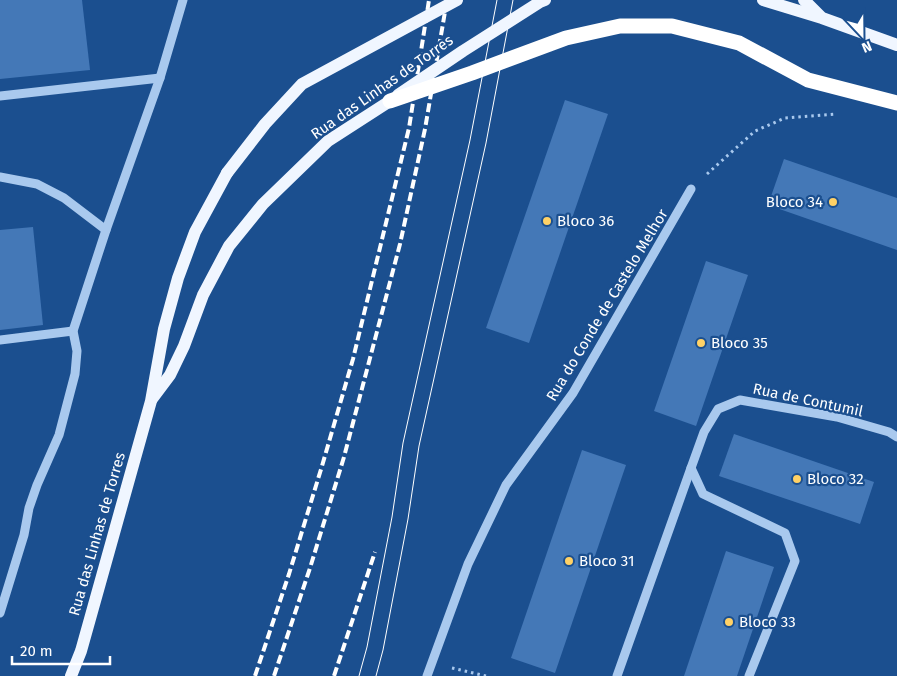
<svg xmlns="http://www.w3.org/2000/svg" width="897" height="676" font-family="'Fira Sans',sans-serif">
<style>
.building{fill:#4478b7}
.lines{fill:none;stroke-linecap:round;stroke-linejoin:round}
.path{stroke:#a9c9ee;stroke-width:3;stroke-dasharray:2.5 4;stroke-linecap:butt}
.minor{stroke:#a9c9ee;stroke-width:9}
.major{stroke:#f0f6ff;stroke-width:12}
.tram{stroke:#fff;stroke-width:1}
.rail{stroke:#fff;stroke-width:4;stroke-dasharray:9 4;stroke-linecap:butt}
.major-bridge{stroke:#f0f6ff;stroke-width:12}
.highway-bridge{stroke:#fff;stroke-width:15}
.poi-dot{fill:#ffd166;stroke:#1b4f8f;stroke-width:2}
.labels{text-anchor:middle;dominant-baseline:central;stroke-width:4.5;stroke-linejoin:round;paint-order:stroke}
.street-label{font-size:15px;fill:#fff;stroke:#1b4f8f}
.poi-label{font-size:15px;fill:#fff;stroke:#1b4f8f;text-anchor:start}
</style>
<rect width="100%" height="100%" fill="#1b4f8f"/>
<g class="building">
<path d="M 0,0 L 82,0 L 90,70 L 0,79 Z"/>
<path d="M 565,100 L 608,114 L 529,343 L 486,328 Z"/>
<path d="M 784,159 L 897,198 L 897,250 L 768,205 Z"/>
<path d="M 33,227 L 43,325 L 0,330 L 0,230 Z"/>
<path d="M 706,261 L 748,275 L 696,426 L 654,411 Z"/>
<path d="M 734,434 L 874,482 L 860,524 L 719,476 Z"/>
<path d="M 582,450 L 626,465 L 555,673 L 511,658 Z"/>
<path d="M 726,551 L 774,567 L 737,676 L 684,676 Z"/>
</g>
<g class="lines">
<g class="path">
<path d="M 707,174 L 755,131 L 785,118 L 836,114"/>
<path d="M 452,668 L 486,676"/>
</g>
<g class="minor">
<path d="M 0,96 L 160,78"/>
<path d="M 0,177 L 37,184 L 64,198 L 106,230"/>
<path d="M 0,340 L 73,331"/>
<path d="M 0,613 L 24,535 L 29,508 L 37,485 L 59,435 L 75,374 L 77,351 L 73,331 L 106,230 L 160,78 L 183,0"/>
<path d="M 427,676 L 468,564 L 506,485 L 573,393 L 691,189"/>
<path d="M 617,676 L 691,468"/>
<path d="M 749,676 L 795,561 L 785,533 L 703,494 L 691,468 L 704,432 L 718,409 L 740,400 L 837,417 L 889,432 L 897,437"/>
</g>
<g class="major">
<path d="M 763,0 L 822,18 L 897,45"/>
<path d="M 804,0 L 820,16"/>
<path d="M 152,399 L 170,375 L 184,346 L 203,295 L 229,246 L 263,204 L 328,141 L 390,101"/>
<path d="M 71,676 L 81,651 L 151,401 L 164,329 L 178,278 L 195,232 L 227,173"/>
</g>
<g class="tram">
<path d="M 359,676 L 367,647 L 392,517 L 403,443 L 470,140 L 497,0"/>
<path d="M 376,676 L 383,650 L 408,519 L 419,446 L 486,143 L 513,0"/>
</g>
<g class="rail">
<path d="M 255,676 L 289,574 L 322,466 L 353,359 L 409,128 L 429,0"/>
<path d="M 274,676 L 310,568 L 344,457 L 400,244 L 425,129 L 447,0"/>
<path d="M 334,676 L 375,552"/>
</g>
<g class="major-bridge">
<path d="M 398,95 L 463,51 L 540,2 L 545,0"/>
<path d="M 227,173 L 265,124 L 302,84 L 457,0"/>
</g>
<path class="highway-bridge" d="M 390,101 L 472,73 L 566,38 L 620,26 L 672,26 L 739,43 L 808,80 L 897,103"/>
</g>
<g class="poi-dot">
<circle cx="833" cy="202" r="5"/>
<circle cx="547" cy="221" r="5"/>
<circle cx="701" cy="343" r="5"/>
<circle cx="797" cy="479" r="5"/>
<circle cx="569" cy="561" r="5"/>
<circle cx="729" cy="622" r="5"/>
</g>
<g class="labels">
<g class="street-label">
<text transform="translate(382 87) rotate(-35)">Rua das Linhas de Torres</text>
<text transform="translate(607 305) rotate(-59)">Rua do Conde de Castelo Melhor</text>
<text transform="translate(808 400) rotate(12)">Rua de Contumil</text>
<text transform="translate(97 534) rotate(-74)">Rua das Linhas de Torres</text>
</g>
<g class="poi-label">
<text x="823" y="202" text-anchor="end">Bloco 34</text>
<text x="557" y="221">Bloco 36</text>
<text x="711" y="343">Bloco 35</text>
<text x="807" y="479">Bloco 32</text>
<text x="579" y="561">Bloco 31</text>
<text x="739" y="622">Bloco 33</text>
</g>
</g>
<g transform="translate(862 35) rotate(158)" stroke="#1b4f8f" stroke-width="4" paint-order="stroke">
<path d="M0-4L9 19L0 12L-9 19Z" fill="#ffffff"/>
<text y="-8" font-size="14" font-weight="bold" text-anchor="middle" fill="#ffffff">N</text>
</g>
<path d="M12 656v8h98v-8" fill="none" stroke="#ffffff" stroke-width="2.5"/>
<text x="20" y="656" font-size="15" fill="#ffffff" stroke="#1b4f8f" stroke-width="4" paint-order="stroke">20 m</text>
</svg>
